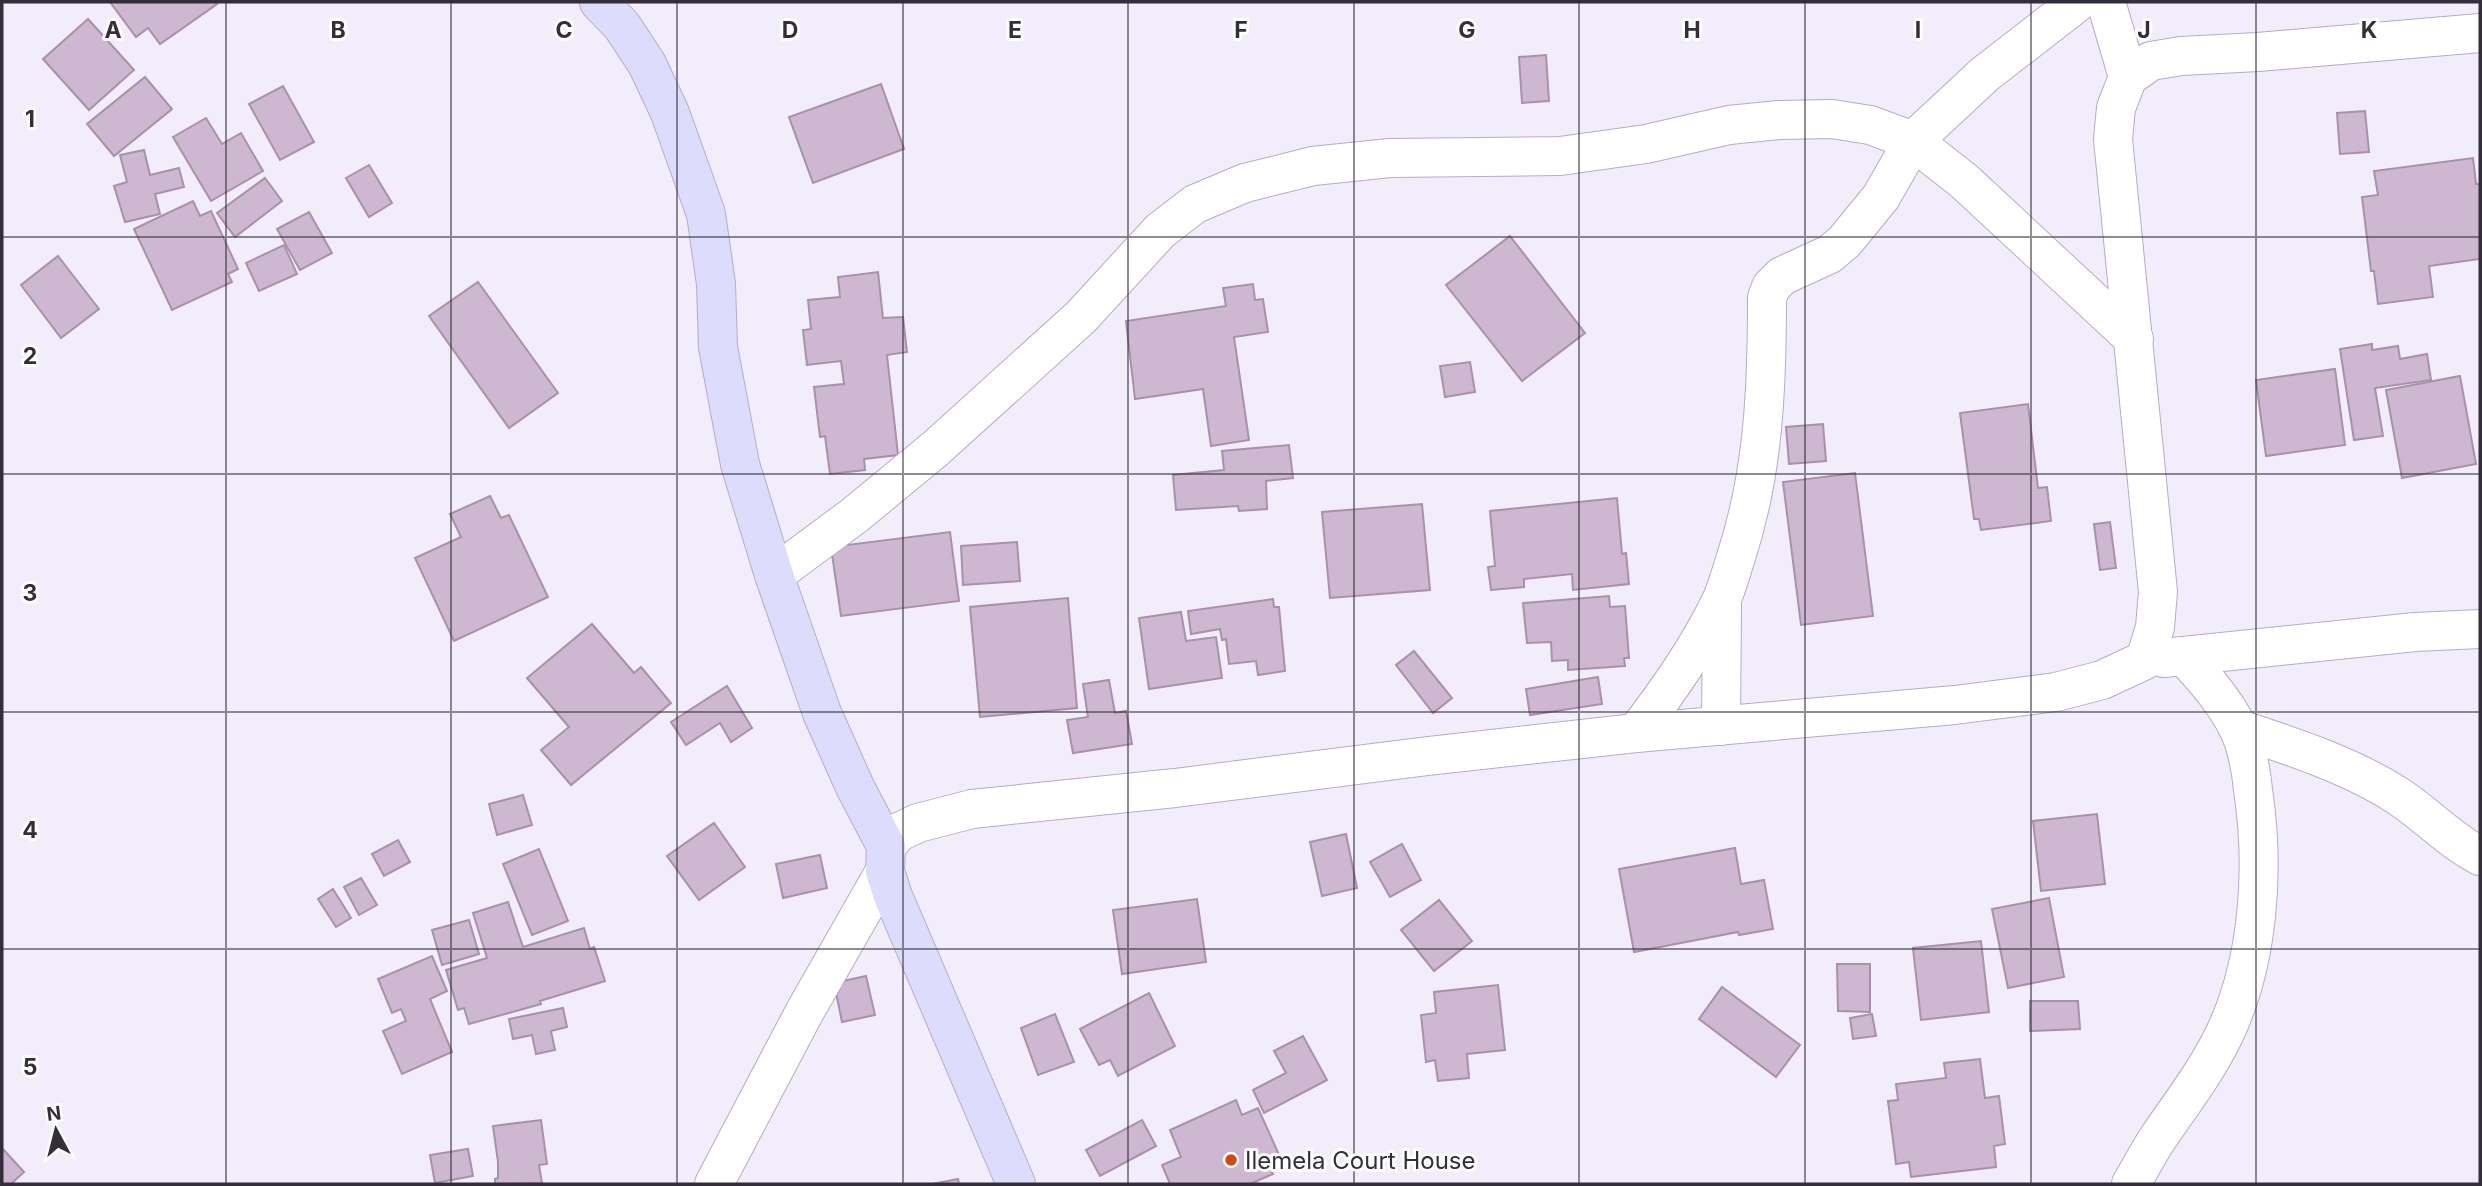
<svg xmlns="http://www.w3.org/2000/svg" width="2482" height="1186" font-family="Inter,sans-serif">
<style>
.building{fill:#ceb7d1;stroke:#a891aa;stroke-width:2}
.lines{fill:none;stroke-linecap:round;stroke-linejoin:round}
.street-casing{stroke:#b7abc9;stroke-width:40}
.secondary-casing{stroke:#b7abc9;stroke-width:40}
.street{stroke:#fff;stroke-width:38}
.secondary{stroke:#dedcfc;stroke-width:38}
.grid{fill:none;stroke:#332e3a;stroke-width:2;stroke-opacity:0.55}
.poi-dot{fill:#cf4a0e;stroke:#fdfdfd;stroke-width:2.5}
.labels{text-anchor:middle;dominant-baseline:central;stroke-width:6;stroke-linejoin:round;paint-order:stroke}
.poi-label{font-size:24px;fill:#332e3a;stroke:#fdfdfd;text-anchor:start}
.grid-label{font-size:23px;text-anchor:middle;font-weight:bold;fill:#332e3a;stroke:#fdfdfd;stroke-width:6;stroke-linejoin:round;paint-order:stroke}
</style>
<rect width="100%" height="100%" fill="#f2edfa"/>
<g class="building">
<path d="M 110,2 L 215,2 L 217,4 L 160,44 L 148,28 L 136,37 Z"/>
<path d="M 88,19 L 134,70 L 89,110 L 43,59 Z"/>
<path d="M 1546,55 L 1549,101 L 1522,103 L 1519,57 Z"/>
<path d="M 145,77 L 172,109 L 114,156 L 87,124 Z"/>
<path d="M 881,84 L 904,149 L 813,183 L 789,117 Z"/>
<path d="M 283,86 L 314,142 L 280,160 L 249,104 Z"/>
<path d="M 2365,111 L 2369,152 L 2340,154 L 2337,113 Z"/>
<path d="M 206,118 L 222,144 L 241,133 L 263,171 L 211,201 L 173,137 Z"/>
<path d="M 144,150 L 150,175 L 179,168 L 184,187 L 155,194 L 160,214 L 125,222 L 114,186 L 127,182 L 120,155 Z"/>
<path d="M 2473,158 L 2476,184 L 2480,184 L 2480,259 L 2429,266 L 2433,297 L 2378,304 L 2374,271 L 2371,271 L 2362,197 L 2378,195 L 2374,171 Z"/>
<path d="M 369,165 L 392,203 L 369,217 L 346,178 Z"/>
<path d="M 265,178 L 282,201 L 235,237 L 217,213 Z"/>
<path d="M 193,201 L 200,216 L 211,211 L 238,269 L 228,274 L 232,282 L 172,310 L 134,229 Z"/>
<path d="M 309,212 L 332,253 L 300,270 L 277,229 Z"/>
<path d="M 1510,236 L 1585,333 L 1522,381 L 1446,285 Z"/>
<path d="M 284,245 L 297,274 L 259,291 L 246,263 Z"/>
<path d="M 58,256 L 99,309 L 61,338 L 21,285 Z"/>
<path d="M 878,272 L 883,318 L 903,317 L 907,352 L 887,355 L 898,455 L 864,459 L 865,470 L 830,474 L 825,436 L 820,437 L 814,387 L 844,384 L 841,361 L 807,365 L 803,330 L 811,329 L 808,300 L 840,297 L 838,277 Z"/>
<path d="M 478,282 L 558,393 L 509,428 L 429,316 Z"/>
<path d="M 1253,284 L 1255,300 L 1263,299 L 1268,332 L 1234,337 L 1249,440 L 1211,446 L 1203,389 L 1135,399 L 1126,321 L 1226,306 L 1223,288 Z"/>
<path d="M 2372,344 L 2372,350 L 2398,346 L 2400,359 L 2427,354 L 2431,380 L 2375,388 L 2383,436 L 2354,440 L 2340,349 Z"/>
<path d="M 1470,362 L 1475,392 L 1445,397 L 1440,366 Z"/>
<path d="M 2335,369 L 2345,445 L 2266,456 L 2256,380 Z"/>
<path d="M 2460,376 L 2476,464 L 2402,478 L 2386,390 Z"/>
<path d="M 2028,404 L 2038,488 L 2047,487 L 2051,521 L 1981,530 L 1979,519 L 1974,519 L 1960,413 Z"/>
<path d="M 1823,424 L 1826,461 L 1789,464 L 1786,427 Z"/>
<path d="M 1289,445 L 1293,478 L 1266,481 L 1267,509 L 1239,511 L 1238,506 L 1176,510 L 1173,475 L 1224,470 L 1222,451 Z"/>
<path d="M 1855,473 L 1873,616 L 1801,625 L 1783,482 Z"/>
<path d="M 490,496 L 501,518 L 509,515 L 548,597 L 454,641 L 415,558 L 461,537 L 450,514 Z"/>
<path d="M 1617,498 L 1622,554 L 1626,553 L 1629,584 L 1573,590 L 1572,574 L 1524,579 L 1524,587 L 1491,590 L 1488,567 L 1495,566 L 1490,511 Z"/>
<path d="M 1422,504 L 1430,590 L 1330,598 L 1322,512 Z"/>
<path d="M 2110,522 L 2116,568 L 2100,570 L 2094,524 Z"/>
<path d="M 950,532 L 959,601 L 841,616 L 831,547 Z"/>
<path d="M 1017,542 L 1020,581 L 963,585 L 961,546 Z"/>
<path d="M 1609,596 L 1610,607 L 1625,606 L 1629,658 L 1624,658 L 1625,666 L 1568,670 L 1568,660 L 1552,661 L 1551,642 L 1527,643 L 1523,603 Z"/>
<path d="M 1068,598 L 1077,708 L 980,717 L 970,607 Z"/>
<path d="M 1273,599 L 1274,607 L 1279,607 L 1285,671 L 1258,675 L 1256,661 L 1229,664 L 1226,639 L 1222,640 L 1220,629 L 1191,634 L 1188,611 Z"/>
<path d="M 1181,612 L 1186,641 L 1216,637 L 1222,678 L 1149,689 L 1139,618 Z"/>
<path d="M 592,624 L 634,673 L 641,667 L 671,703 L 571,785 L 541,750 L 569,727 L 527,678 Z"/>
<path d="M 1414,651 L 1452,698 L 1433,713 L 1396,665 Z"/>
<path d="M 1598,677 L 1602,704 L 1530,715 L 1526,689 Z"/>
<path d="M 1109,680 L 1115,713 L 1126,711 L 1132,744 L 1073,753 L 1067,720 L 1088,717 L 1083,684 Z"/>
<path d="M 727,686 L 752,728 L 731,742 L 720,723 L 686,745 L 671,722 Z"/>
<path d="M 523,795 L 532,825 L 497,835 L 489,804 Z"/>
<path d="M 2097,814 L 2105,884 L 2041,891 L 2033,821 Z"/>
<path d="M 714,823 L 745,867 L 699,900 L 667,856 Z"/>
<path d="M 1346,834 L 1357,888 L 1322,896 L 1310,842 Z"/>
<path d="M 398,840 L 410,862 L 384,876 L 372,854 Z"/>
<path d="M 1402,844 L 1421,880 L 1390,897 L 1370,862 Z"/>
<path d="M 1735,848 L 1741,884 L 1764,880 L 1773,929 L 1739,935 L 1738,932 L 1634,952 L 1619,869 Z"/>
<path d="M 539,849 L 568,921 L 532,935 L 503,864 Z"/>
<path d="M 820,855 L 827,888 L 783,898 L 776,864 Z"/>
<path d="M 361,878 L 377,905 L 359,915 L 344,887 Z"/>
<path d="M 333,889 L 351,918 L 336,927 L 318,899 Z"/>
<path d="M 2049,898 L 2064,977 L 2008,988 L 1992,909 Z"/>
<path d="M 1197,899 L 1206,962 L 1122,974 L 1113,910 Z"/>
<path d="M 1439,900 L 1472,941 L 1434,971 L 1401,930 Z"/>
<path d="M 508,902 L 523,947 L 584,928 L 590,949 L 594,947 L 605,981 L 540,1001 L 541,1004 L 469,1024 L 464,1008 L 458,1010 L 446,970 L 487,958 L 473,913 Z"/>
<path d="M 469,920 L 479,954 L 442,965 L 432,930 Z"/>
<path d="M 1981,941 L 1989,1012 L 1921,1020 L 1913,948 Z"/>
<path d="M 432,956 L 447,991 L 430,999 L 452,1052 L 402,1074 L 383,1031 L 406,1021 L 401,1009 L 392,1013 L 378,979 Z"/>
<path d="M 1837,964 L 1870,964 L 1870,1012 L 1838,1011 Z"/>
<path d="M 866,976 L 875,1015 L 842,1022 L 834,983 Z"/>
<path d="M 1498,985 L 1505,1050 L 1467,1054 L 1469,1078 L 1438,1081 L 1435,1060 L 1426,1062 L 1421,1015 L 1436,1013 L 1434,992 Z"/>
<path d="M 1722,987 L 1800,1045 L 1776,1077 L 1699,1019 Z"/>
<path d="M 1149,993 L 1175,1046 L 1118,1076 L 1110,1060 L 1099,1065 L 1080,1029 Z"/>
<path d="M 2030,1001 L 2078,1001 L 2080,1029 L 2030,1031 Z"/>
<path d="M 563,1008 L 567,1027 L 551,1031 L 555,1050 L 536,1054 L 532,1035 L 513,1039 L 509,1019 Z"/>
<path d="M 1055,1014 L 1074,1062 L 1038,1075 L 1021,1028 Z"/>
<path d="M 1872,1014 L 1876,1036 L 1853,1039 L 1850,1018 Z"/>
<path d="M 1303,1036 L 1327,1080 L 1264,1113 L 1253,1090 L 1286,1073 L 1274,1051 Z"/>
<path d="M 1980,1059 L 1985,1098 L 1999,1096 L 2005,1144 L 1994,1146 L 1996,1167 L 1911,1177 L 1909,1162 L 1896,1164 L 1888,1101 L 1898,1100 L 1896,1084 L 1946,1078 L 1944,1063 Z"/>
<path d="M 1236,1100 L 1242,1115 L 1258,1108 L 1280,1157 L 1267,1162 L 1273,1174 L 1250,1184 L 1170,1184 L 1162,1165 L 1181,1157 L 1170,1130 Z"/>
<path d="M 541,1120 L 547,1164 L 539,1165 L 542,1183 L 495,1184 L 495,1179 L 498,1178 L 498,1162 L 493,1126 Z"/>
<path d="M 1142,1120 L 1156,1146 L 1100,1176 L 1086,1150 Z"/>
<path d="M 2,1148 L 24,1172 L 11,1184 L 2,1184 Z"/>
<path d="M 468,1149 L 473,1176 L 435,1183 L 430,1155 Z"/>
<path d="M 958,1179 L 959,1184 L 932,1184 Z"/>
</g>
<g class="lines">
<g class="street-casing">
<g id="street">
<path d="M 2106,2 L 2128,77"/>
<path d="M 774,575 L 855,515 L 935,449 L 1081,317 L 1160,231 L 1195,204 L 1245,183 L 1313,166 L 1390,158 L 1560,156 L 1646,144 L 1729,125 L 1779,120 L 1832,119 L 1870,125 L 1913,141 L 1964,181 L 2134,339"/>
<path d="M 2164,658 L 2415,632 L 2480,629"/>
<path d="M 1721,726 L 1722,605"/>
<path d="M 2239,729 C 2291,746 2352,766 2398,796 C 2427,815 2448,839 2480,856"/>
<path d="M 1636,733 C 1668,691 1697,650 1720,603 C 1727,589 1731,572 1736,557 C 1764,472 1767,386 1767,298 L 1771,287 L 1782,276 L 1830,254 L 1845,241 L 1881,197 L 1913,141 L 1985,74 L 2078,2"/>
<path d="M 886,846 L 899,832 L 918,823 L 972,809 L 1175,788 L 1428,756 L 1636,733 L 1955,705 L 2056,692 L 2102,680 L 2145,660 L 2155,627 L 2158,592 L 2113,139 L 2116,108 L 2128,77 L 2151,61 L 2181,56 L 2258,52 L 2480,33"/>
<path d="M 714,1184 L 804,1013 L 885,871"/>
<path d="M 2131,1184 C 2140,1169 2148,1153 2158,1138 C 2181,1104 2206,1072 2224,1035 C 2259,962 2265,869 2253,790 C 2251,770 2247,746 2238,728 C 2225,701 2204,678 2184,656"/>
</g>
</g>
<g class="secondary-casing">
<path id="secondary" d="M 599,2 L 622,26 L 647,64 L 670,113 L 706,214 L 716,284 L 718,347 L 740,464 L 774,575 L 822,713 L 855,787 L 886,846 L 885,871 L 893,896 L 1016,1184"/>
</g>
<use href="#street" class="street"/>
<use href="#secondary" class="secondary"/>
</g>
<path class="grid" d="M 226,2 L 226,1184M 451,2 L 451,1184M 677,2 L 677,1184M 903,2 L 903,1184M 1128,2 L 1128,1184M 1354,2 L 1354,1184M 1579,2 L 1579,1184M 1805,2 L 1805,1184M 2031,2 L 2031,1184M 2256,2 L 2256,1184M 2,237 L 2480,237M 2,474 L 2480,474M 2,712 L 2480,712M 2,949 L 2480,949"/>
<circle class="poi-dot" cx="1231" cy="1160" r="7"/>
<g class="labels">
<g class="poi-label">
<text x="1245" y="1160">Ilemela Court House</text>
</g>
</g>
<g class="grid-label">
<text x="113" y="38">A</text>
<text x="338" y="38">B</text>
<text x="564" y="38">C</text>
<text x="790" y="38">D</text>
<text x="1015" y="38">E</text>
<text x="1241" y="38">F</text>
<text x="1467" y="38">G</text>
<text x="1692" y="38">H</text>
<text x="1918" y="38">I</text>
<text x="2144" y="38">J</text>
<text x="2369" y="38">K</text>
<text x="30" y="127">1</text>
<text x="30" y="364">2</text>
<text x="30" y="601">3</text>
<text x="30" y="838">4</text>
<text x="30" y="1075">5</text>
</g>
<rect width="2482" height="1186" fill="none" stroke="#332e3a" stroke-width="7"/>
<g transform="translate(56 1130) rotate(353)" stroke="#fdfdfd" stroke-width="5" paint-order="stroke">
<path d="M0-5L12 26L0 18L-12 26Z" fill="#332e3a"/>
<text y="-10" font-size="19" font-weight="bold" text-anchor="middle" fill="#332e3a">N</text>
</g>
</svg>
